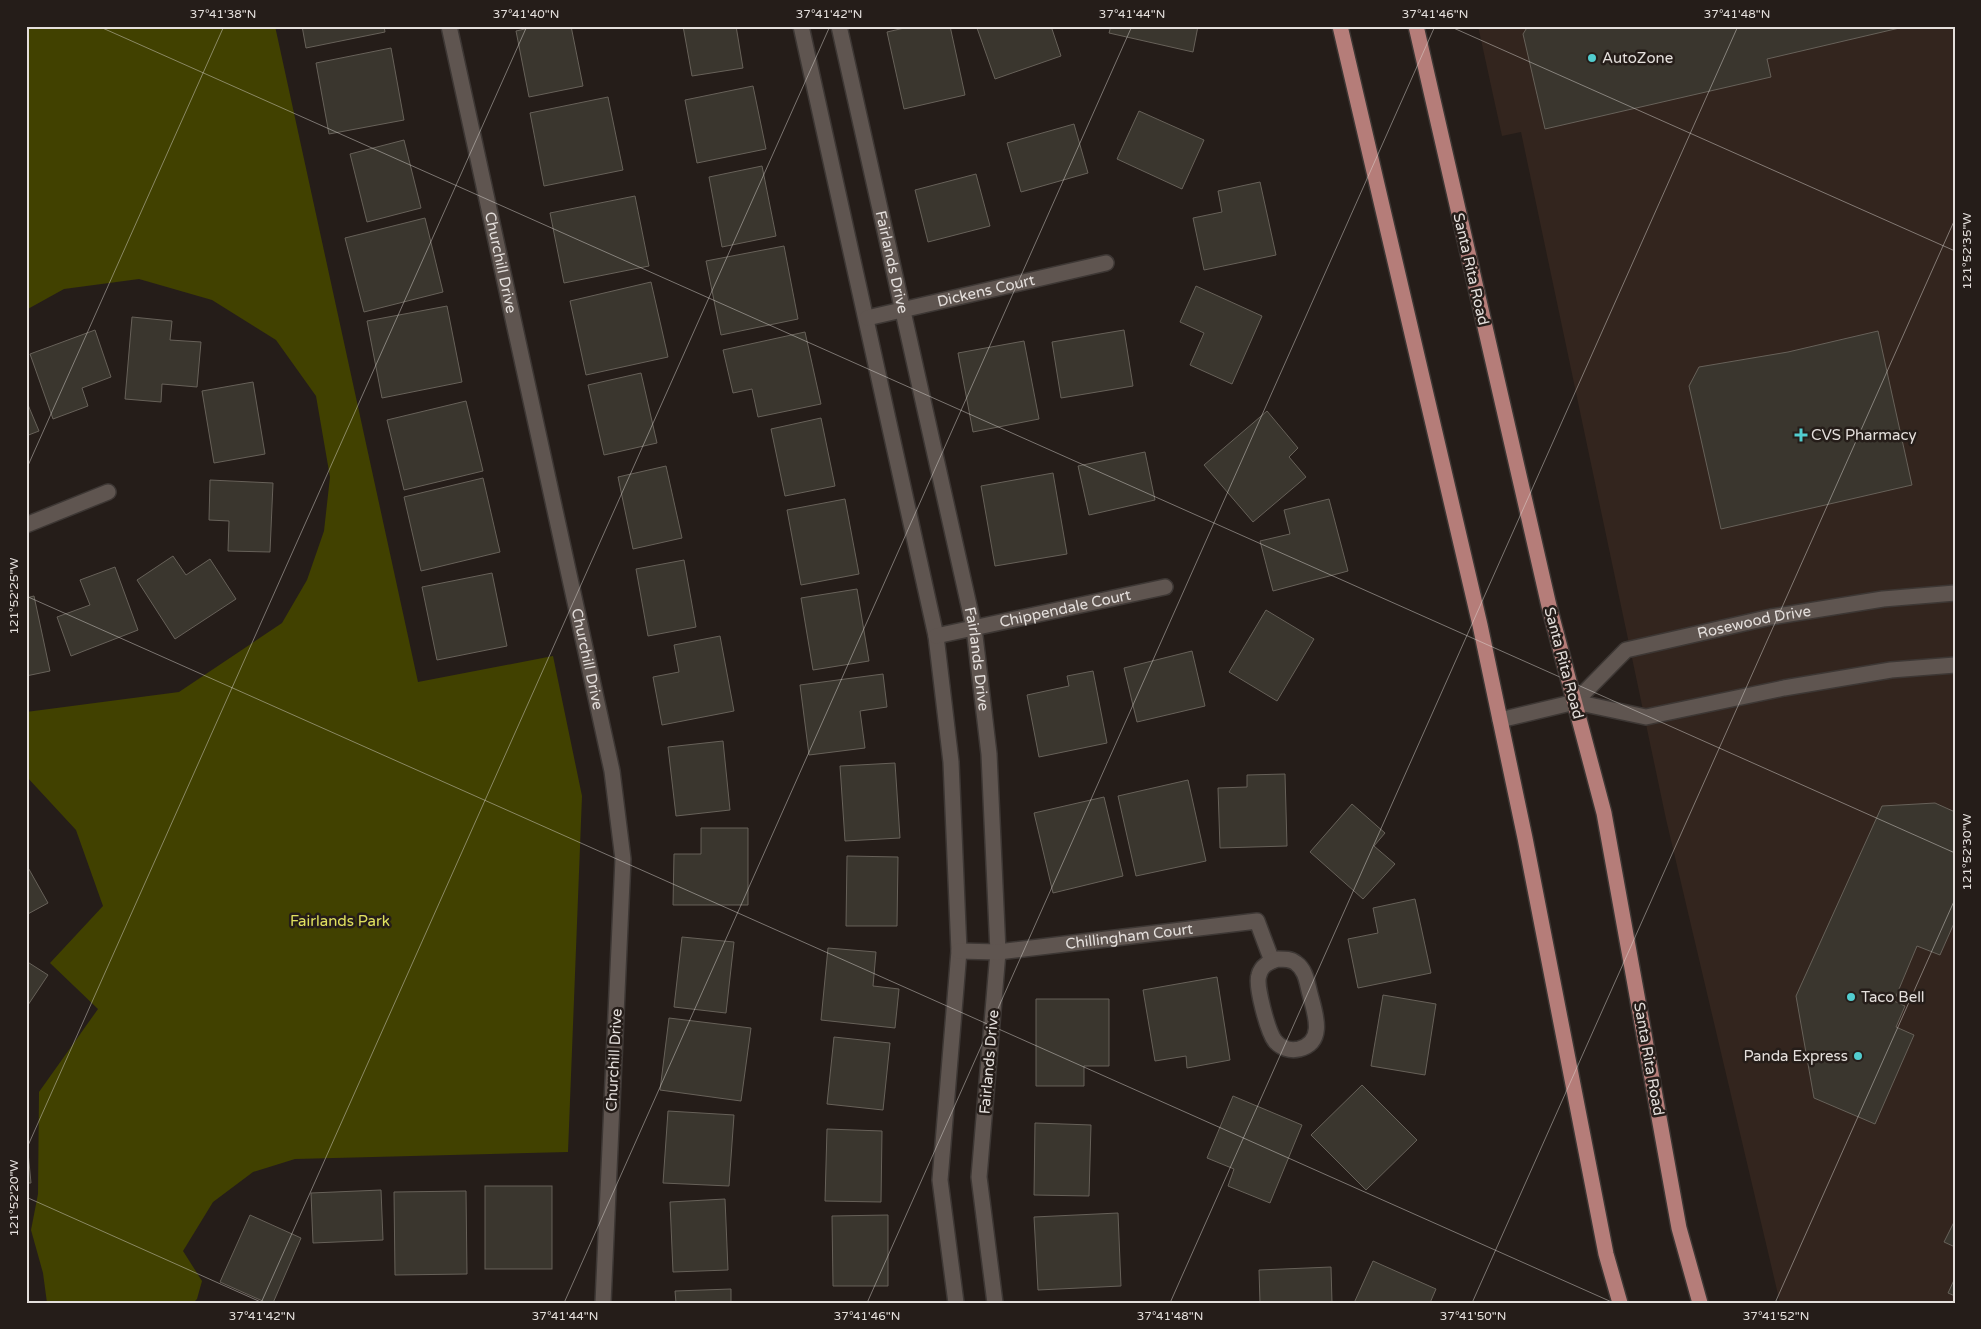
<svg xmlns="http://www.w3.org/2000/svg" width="1981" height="1329" font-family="'Varela Round',sans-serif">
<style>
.built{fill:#33251e}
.green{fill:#414100}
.building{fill:#3a362e;stroke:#676159}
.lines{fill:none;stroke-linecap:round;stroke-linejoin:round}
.minor-casing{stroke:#3d3734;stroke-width:18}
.major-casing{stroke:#3d3734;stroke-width:18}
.minor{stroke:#5f5550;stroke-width:15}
.major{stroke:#b57d79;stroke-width:15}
.ticks{fill:none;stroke:#e4dfdc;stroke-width:1;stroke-opacity:0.45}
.poi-dot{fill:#52cdcf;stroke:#251d19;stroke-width:2}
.labels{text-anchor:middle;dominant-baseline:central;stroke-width:5;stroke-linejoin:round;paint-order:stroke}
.poi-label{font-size:15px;fill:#e4dfdc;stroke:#251d19;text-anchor:start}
.street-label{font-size:15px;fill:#e4dfdc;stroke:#251d19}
.park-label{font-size:15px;fill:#e0e15e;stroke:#251d19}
.neatline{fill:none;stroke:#e4dfdc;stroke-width:2}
.ticks-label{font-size:12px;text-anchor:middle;fill:#e4dfdc}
</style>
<rect width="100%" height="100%" fill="#251d19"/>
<path class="built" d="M 1478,26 L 1955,26 L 1955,1303 L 1780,1303 L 1666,819 L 1521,132 L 1502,136 Z"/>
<path class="green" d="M 26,26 L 275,26 L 418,682 L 553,656 L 582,796 L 568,1152 L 295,1159 L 253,1172 L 213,1202 L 183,1251 L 202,1281 L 197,1299 L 193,1303 L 47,1303 L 43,1273 L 31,1230 L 38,1194 L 39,1092 L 98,1009 L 50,963 L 103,906 L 76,830 L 26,776 L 26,712 L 179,692 L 282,623 L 307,580 L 324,531 L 330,477 L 316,396 L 276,340 L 212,300 L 139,279 L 64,289 L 26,310 Z"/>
<g class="building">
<path d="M 302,26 L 384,26 L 385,32 L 306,48 Z"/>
<path d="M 538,26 L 571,26 L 583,86 L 529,97 L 516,31 Z"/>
<path d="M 683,26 L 736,26 L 743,68 L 692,76 Z"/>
<path d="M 913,26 L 950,26 L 965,95 L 904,109 L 887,32 Z"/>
<path d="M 983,26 L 1051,26 L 1061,56 L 995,79 L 977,28 Z"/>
<path d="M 1111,26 L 1198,26 L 1193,52 L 1109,33 Z"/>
<path d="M 1528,26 L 1908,26 L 1767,59 L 1771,77 L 1545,129 L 1523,34 Z"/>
<path d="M 391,48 L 404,120 L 329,134 L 316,63 Z"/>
<path d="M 753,86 L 766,149 L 697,163 L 685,100 Z"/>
<path d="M 608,97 L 623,170 L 544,186 L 530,113 Z"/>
<path d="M 1139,111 L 1204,140 L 1182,189 L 1117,159 Z"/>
<path d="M 1074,124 L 1088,173 L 1021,192 L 1007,143 Z"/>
<path d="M 404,140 L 421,208 L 367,222 L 350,154 Z"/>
<path d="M 762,166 L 776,236 L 722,247 L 709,177 Z"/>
<path d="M 976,174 L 990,226 L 928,242 L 915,190 Z"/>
<path d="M 1260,182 L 1276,255 L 1204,270 L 1193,218 L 1222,212 L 1218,191 Z"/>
<path d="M 635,196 L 649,266 L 564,283 L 550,213 Z"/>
<path d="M 425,218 L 443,292 L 364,312 L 345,238 Z"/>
<path d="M 784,246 L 798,319 L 721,335 L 706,261 Z"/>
<path d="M 651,282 L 668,357 L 586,375 L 570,301 Z"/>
<path d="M 1196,286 L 1262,316 L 1232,384 L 1190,365 L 1204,333 L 1180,322 Z"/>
<path d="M 447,306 L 462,382 L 382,398 L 367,321 Z"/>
<path d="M 132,317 L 172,321 L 170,340 L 201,342 L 197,387 L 162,384 L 161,402 L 125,399 Z"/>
<path d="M 95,330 L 111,377 L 82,388 L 88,406 L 53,419 L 30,354 Z"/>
<path d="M 1124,330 L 1133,386 L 1061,398 L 1052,342 Z"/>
<path d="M 1878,331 L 1912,485 L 1721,529 L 1689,386 L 1699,367 L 1788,352 Z"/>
<path d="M 805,332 L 821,404 L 758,417 L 752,389 L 733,393 L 723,350 Z"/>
<path d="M 1024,341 L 1039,419 L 973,432 L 958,353 Z"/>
<path d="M 641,373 L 657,443 L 604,455 L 588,385 Z"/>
<path d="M 253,382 L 265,454 L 214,463 L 202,391 Z"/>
<path d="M 26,400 L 39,431 L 26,436 Z"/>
<path d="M 466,401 L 483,471 L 404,490 L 387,420 Z"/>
<path d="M 1267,411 L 1298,448 L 1289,457 L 1306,477 L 1253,522 L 1204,465 Z"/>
<path d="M 821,418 L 835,486 L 785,496 L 771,429 Z"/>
<path d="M 1145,452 L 1155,500 L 1089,515 L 1078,466 Z"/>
<path d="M 666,466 L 682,538 L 633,549 L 618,477 Z"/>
<path d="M 1053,473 L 1067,554 L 995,566 L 981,486 Z"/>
<path d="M 483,478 L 500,552 L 421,571 L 404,497 Z"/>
<path d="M 210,480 L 273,483 L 270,552 L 228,551 L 229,521 L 209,520 Z"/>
<path d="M 845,499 L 859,574 L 801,585 L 787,510 Z"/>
<path d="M 1329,499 L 1348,571 L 1273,591 L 1260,541 L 1290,534 L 1284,510 Z"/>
<path d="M 173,556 L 186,575 L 210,559 L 236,599 L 175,639 L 137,580 Z"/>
<path d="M 684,560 L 696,627 L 648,636 L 636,569 Z"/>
<path d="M 115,567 L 138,630 L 71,656 L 57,617 L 90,605 L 80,580 Z"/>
<path d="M 492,573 L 507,646 L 437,660 L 422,587 Z"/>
<path d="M 857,589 L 869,661 L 813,670 L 801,598 Z"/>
<path d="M 34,596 L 50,671 L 26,676 L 26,598 Z"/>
<path d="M 1266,610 L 1314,639 L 1277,701 L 1229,672 Z"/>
<path d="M 720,636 L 734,711 L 662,725 L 653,677 L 679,672 L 674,645 Z"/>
<path d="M 1192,651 L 1205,706 L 1137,722 L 1124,668 Z"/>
<path d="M 1093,671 L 1107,743 L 1039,757 L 1027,695 L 1069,686 L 1067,676 Z"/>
<path d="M 883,674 L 887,707 L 860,711 L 865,748 L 809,755 L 800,685 Z"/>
<path d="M 723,741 L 730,810 L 676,816 L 668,747 Z"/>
<path d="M 895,763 L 900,838 L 845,841 L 840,766 Z"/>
<path d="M 1285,774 L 1287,846 L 1220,848 L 1218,788 L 1247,787 L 1247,775 Z"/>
<path d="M 1188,780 L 1206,861 L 1136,876 L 1118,796 Z"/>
<path d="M 1104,797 L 1123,876 L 1053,893 L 1034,813 Z"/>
<path d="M 1935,803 L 1955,812 L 1955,921 L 1940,955 L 1917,946 L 1894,1001 L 1905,1006 L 1896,1027 L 1914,1035 L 1875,1124 L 1814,1098 L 1796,996 L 1882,806 Z"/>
<path d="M 1352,804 L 1385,833 L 1374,846 L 1395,864 L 1363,899 L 1310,852 Z"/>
<path d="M 701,828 L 748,828 L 748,905 L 673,905 L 674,854 L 701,854 Z"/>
<path d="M 847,856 L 898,857 L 897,926 L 846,926 Z"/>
<path d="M 26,864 L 48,903 L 26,915 Z"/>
<path d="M 1415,899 L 1431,973 L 1358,988 L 1348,939 L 1378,933 L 1373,908 Z"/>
<path d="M 682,937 L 734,942 L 726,1013 L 674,1007 Z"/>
<path d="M 828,948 L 876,952 L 873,986 L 899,989 L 895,1028 L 821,1020 Z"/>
<path d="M 26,961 L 48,975 L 26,1008 Z"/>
<path d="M 1217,977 L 1230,1060 L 1187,1068 L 1186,1056 L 1155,1061 L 1143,990 Z"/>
<path d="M 1383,995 L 1436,1004 L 1425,1075 L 1371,1066 Z"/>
<path d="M 1036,999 L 1109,999 L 1109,1066 L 1084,1066 L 1084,1086 L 1036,1086 Z"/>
<path d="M 669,1018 L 751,1028 L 741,1101 L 660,1090 Z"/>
<path d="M 834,1037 L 890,1043 L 883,1110 L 827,1104 Z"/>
<path d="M 1362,1085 L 1417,1140 L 1366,1190 L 1311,1135 Z"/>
<path d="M 1233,1096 L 1302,1125 L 1270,1203 L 1228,1186 L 1234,1169 L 1207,1158 Z"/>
<path d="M 668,1111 L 734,1115 L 729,1186 L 663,1183 Z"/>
<path d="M 1035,1123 L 1091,1125 L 1089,1196 L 1034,1195 Z"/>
<path d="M 827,1129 L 882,1131 L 881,1202 L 825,1201 Z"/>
<path d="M 27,1142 L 31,1183 L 26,1183 L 26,1143 Z"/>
<rect x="485" y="1186" width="67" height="83"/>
<path d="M 381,1190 L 383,1240 L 313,1243 L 311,1193 Z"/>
<path d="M 466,1191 L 467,1274 L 395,1275 L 394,1192 Z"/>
<path d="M 725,1199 L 728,1270 L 673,1272 L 670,1202 Z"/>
<path d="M 1118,1213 L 1121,1286 L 1038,1290 L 1034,1217 Z"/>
<path d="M 250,1215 L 301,1238 L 273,1303 L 267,1303 L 220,1282 Z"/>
<path d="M 888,1215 L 888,1286 L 833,1286 L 832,1216 Z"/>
<path d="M 1955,1220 L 1955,1247 L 1944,1242 Z"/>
<path d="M 1373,1261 L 1436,1289 L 1430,1303 L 1354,1303 Z"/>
<path d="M 1331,1267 L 1332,1303 L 1260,1303 L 1259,1270 Z"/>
<path d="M 1955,1278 L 1955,1296 L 1948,1293 Z"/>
<path d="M 731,1289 L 731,1303 L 676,1303 L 675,1291 Z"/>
</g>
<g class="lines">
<g class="minor-casing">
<g id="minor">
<path id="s1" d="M 449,26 L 612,771 L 623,859 L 603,1303"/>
<path d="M 801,26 L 936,636 L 951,762 L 959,951 L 940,1180 L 956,1303"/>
<path id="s2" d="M 839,26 L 974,628 L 989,754 L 998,952 L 979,1177 L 995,1303"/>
<path id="s3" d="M 867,318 L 1106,263"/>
<path d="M 26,525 L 108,492"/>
<path id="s4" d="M 936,636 L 1165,587"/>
<path id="s5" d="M 1575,702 L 1626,650 L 1771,617 L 1883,599 L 1955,593"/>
<path d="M 1500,720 L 1575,702 L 1646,717 L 1784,688 L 1891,670 L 1955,665"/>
<path id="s6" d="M 959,951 L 998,952 L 1257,921 L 1272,961"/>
<path d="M 1278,959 C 1285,959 1291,959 1296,963 C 1306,970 1307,983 1310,994 C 1315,1013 1326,1042 1299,1049 C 1290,1051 1281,1048 1275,1041 C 1268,1032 1255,985 1259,975 C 1261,966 1270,961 1278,959 Z"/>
</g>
</g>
<g class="major-casing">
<g id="major">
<path d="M 1340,26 L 1480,625 L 1525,838 L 1606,1254 L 1620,1303"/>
<path d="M 1416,26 L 1549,606 L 1604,813 L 1679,1228 L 1700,1303"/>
</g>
</g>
<use href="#minor" class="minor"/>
<use href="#major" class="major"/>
</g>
<path class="ticks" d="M 98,26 L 1955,853M 1449,26 L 1955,251M 26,470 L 224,26M 26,596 L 1614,1303M 26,1150 L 527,26M 26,1197 L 263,1303M 261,1303 L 830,26M 564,1303 L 1132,26M 867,1303 L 1435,26M 1170,1303 L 1738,26M 1472,1303 L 1955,219M 1775,1303 L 1955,899"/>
<g class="poi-dot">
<circle cx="1592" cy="58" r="5"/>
<path d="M1798.5 427.5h5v5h5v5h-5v5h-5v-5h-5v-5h5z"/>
<circle cx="1851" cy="997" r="5"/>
<circle cx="1858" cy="1056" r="5"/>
</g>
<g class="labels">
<g class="poi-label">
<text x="1602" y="58">AutoZone</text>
<text x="1811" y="435">CVS Pharmacy</text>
<text x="1861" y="997">Taco Bell</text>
<text x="1848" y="1056" text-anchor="end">Panda Express</text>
</g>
<g class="street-label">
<text stroke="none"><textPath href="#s1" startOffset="242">Churchill Drive</textPath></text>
<text stroke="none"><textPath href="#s2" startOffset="242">Fairlands Drive</textPath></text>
<text transform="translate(1471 269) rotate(77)">Santa Rita Road</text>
<text stroke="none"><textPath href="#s3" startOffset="122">Dickens Court</textPath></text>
<text stroke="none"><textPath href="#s4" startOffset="132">Chippendale Court</textPath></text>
<text stroke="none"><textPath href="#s5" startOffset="204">Rosewood Drive</textPath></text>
<text stroke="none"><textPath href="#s1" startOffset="648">Churchill Drive</textPath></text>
<text stroke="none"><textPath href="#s2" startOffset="648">Fairlands Drive</textPath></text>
<text transform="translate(1564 663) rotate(75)">Santa Rita Road</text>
<text stroke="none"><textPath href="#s6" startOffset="171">Chillingham Court</textPath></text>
<text transform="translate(1649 1059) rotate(80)">Santa Rita Road</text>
<text transform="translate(614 1060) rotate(-87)">Churchill Drive</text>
<text transform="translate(989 1062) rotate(-85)">Fairlands Drive</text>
</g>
<g class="park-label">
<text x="340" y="921">Fairlands Park</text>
</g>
</g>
<rect width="1981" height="1329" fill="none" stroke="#251d19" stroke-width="55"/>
<rect x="28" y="28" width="1926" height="1274" class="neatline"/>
<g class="ticks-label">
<text x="223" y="18">37°41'38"N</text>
<text x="526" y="18">37°41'40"N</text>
<text x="829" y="18">37°41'42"N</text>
<text x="1132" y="18">37°41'44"N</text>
<text x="1435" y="18">37°41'46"N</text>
<text x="1737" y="18">37°41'48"N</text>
<text transform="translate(1967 251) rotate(-90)" y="4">121°52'35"W</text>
<text transform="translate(14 596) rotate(-90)" y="4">121°52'25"W</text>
<text transform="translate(1967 852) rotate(-90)" y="4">121°52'30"W</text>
<text transform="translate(14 1198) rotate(-90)" y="4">121°52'20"W</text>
<text x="262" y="1320">37°41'42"N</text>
<text x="565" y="1320">37°41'44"N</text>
<text x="867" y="1320">37°41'46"N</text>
<text x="1170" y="1320">37°41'48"N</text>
<text x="1473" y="1320">37°41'50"N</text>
<text x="1776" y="1320">37°41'52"N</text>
</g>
</svg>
